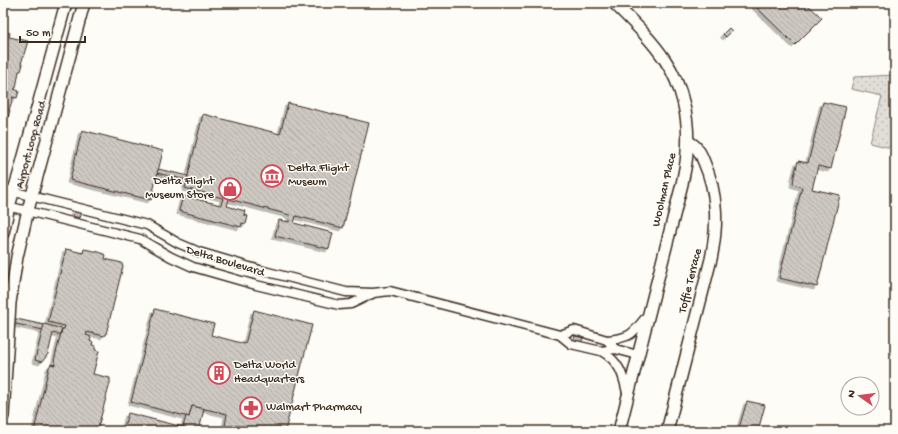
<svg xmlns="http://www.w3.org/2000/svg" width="898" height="434" font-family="'Gochi Hand',sans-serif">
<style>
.grass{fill:url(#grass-dots);stroke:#8e847a}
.building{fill:url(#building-back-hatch);stroke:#3b2a1e;filter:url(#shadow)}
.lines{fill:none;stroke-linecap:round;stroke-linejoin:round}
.street-casing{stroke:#3b2a1e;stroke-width:11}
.secondary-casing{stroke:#3b2a1e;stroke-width:14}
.street{stroke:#fdfcf7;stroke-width:8}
.secondary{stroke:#fdfcf7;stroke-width:11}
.labels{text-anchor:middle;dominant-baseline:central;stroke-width:3;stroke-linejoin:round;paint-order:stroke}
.street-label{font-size:12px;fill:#3b2a1e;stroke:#fdfcf7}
.poi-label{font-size:12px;fill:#3b2a1e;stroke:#fdfcf7;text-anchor:start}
</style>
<defs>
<pattern id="grass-dots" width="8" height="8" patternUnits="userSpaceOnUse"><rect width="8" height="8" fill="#e1ded7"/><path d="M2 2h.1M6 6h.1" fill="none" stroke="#c2bfb8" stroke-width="1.8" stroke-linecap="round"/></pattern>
<pattern id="building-back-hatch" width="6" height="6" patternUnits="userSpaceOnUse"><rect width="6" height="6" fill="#cdc8c2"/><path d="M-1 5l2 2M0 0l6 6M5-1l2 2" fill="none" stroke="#b1aca6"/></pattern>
<filter id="shadow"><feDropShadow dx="-3" dy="3" stdDeviation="0" flood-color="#0004"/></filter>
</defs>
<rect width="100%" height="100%" fill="#fdfcf7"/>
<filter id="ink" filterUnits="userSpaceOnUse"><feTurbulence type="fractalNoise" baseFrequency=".025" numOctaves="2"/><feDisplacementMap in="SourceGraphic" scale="8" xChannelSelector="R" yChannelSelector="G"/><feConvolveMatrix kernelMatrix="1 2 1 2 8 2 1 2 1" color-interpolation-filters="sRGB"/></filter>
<g filter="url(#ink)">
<path class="grass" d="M 895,75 L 895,149 L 870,143 L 882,96 L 851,89 L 854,77 Z"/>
<g class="building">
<path d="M 752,3 L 806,3 L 822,18 L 795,45 Z"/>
<path d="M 729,28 L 732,31 L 726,37 L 723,34 Z"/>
<path d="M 3,31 L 10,33 L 9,37 L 28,41 L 21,64 L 23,64 L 21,71 L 19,71 L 16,88 L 15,88 L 14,89 L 19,91 L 17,98 L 12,97 L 13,98 L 9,110 L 10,110 L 3,137 Z"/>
<path d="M 823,102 L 846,107 L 831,169 L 818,166 L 812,189 L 840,195 L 817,287 L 779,278 L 802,187 L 793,184 L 794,176 L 798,161 L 808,163 Z"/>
<path d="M 288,103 L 369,123 L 343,228 L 296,216 L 294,223 L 333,233 L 329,249 L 275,236 L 279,220 L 289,222 L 290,215 L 229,199 L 227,206 L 245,211 L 244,215 L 248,216 L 246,224 L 242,223 L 241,227 L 179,211 L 183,196 L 221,205 L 223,198 L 185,188 L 203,114 L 280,134 Z"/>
<path d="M 82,130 L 163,151 L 151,200 L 70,180 Z"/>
<path d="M 158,169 L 188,176 L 187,180 L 157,173 Z"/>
<path d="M 74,210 L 82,212 L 80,218 L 73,216 Z"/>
<path d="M 66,249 L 83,253 L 84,249 L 99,252 L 106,255 L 105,259 L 122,263 L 122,265 L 123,266 L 106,334 L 105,334 L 104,336 L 87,332 L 86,335 L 91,337 L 90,341 L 93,342 L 92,345 L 96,346 L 95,350 L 99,351 L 93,374 L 110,378 L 110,383 L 97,431 L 34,431 L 49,367 L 51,364 L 55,365 L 55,361 L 54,361 L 62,329 L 64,329 L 65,326 L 48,322 Z"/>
<path d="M 155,309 L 214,324 L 211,335 L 245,344 L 254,310 L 312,325 L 285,431 L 246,431 L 225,426 L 227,414 L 192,406 L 189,417 L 131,402 Z"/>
<path d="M 3,316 L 44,325 L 43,330 L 3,321 Z"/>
<path d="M 44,324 L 62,329 L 60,335 L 53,333 L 48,354 L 42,362 L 35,360 Z"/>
<path d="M 575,336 L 583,337 L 581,344 L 573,342 Z"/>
<path d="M 747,401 L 765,405 L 758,431 L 738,431 Z"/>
<path d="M 192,406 L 204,409 L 199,431 L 123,431 L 128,413 L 183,427 L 186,416 L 189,417 Z"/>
<path d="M 719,426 L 737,431 L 718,431 Z"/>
</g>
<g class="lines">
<g class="street-casing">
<g id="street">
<path d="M 3,189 L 147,225 L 178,243 L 199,252 L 260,270 L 346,292 L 373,293 L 390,291 L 560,335 L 571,344 L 601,351 L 615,349 L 638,355"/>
<path d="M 3,205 L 140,239 L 171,257 L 193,267 L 256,285 L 339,305 L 351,304 L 372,294"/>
<path d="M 560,335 L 574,330 L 607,340 L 615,349"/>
<path d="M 607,340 C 630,338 632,335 646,317"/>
<path d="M 601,351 C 619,361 623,374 627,393"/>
</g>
</g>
<g class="secondary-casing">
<g id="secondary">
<path d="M 614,3 C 632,21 651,39 665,60 C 682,85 690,120 687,151 C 687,162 684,173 682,184 L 619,431"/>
<path d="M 3,233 L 9,206 L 19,174 L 66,3"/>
<path d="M 3,416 L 10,303 L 17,257 L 28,210 L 84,3"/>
<path d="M 667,431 L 711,259 C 718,225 718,194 704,162 C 701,154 697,145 688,142"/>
</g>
</g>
<use href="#street" class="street"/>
<use href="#secondary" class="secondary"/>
</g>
</g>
<defs>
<g id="museum-ring" transform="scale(1.15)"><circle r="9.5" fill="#fdfcf7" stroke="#d1495b" stroke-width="1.5"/><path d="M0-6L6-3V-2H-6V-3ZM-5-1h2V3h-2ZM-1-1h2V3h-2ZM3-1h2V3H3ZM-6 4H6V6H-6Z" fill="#d1495b"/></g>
<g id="shop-ring" transform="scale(1.15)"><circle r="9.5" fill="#fdfcf7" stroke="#d1495b" stroke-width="1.5"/><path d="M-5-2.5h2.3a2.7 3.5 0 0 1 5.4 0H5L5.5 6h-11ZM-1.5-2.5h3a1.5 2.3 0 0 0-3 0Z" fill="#d1495b"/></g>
<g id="building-ring" transform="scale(1.15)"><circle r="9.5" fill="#fdfcf7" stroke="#d1495b" stroke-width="1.5"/><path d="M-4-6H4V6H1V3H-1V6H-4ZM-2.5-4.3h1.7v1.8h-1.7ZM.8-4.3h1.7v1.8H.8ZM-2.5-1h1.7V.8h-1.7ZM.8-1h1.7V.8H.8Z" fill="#d1495b"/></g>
<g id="pharmacy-ring" transform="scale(1.15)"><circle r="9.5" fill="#fdfcf7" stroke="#d1495b" stroke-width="1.5"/><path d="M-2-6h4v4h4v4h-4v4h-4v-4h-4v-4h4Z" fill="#d1495b"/></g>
</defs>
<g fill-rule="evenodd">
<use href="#museum-ring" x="272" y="176"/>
<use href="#shop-ring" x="230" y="189"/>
<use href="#building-ring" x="219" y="373"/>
<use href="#pharmacy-ring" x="251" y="408"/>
</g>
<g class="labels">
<g class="street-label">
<text transform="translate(32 145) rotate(-75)">Airport Loop Road</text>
<text transform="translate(665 190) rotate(-77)">Woolman Place</text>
<text transform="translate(225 262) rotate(17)">Delta Boulevard</text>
<text transform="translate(691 281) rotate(-76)">Toffie Terrace</text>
</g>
<g class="poi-label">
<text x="288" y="169">Delta Flight<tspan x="288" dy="14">Museum</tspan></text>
<text x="214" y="182" text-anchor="end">Delta Flight<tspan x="214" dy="14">Museum Store</tspan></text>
<text x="234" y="366">Delta World<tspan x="234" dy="14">Headquarters</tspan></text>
<text x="266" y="408">Walmart Pharmacy</text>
</g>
</g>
<rect width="898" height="434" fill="none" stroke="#fdfcf7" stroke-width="16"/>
<rect x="8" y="8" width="882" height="418" fill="none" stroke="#3b2a1e" stroke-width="1.5" filter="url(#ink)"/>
<g transform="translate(860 396) rotate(284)"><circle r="19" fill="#fdfcf7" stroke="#afa8a0"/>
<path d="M0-3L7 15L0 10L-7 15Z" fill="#d1495b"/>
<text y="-6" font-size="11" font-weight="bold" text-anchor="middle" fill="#3b2a1e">N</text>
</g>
<path d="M20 36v6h65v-6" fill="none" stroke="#3b2a1e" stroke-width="2"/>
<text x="26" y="36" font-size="12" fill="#3b2a1e" stroke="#fdfcf7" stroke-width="3" paint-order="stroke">50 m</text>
</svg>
